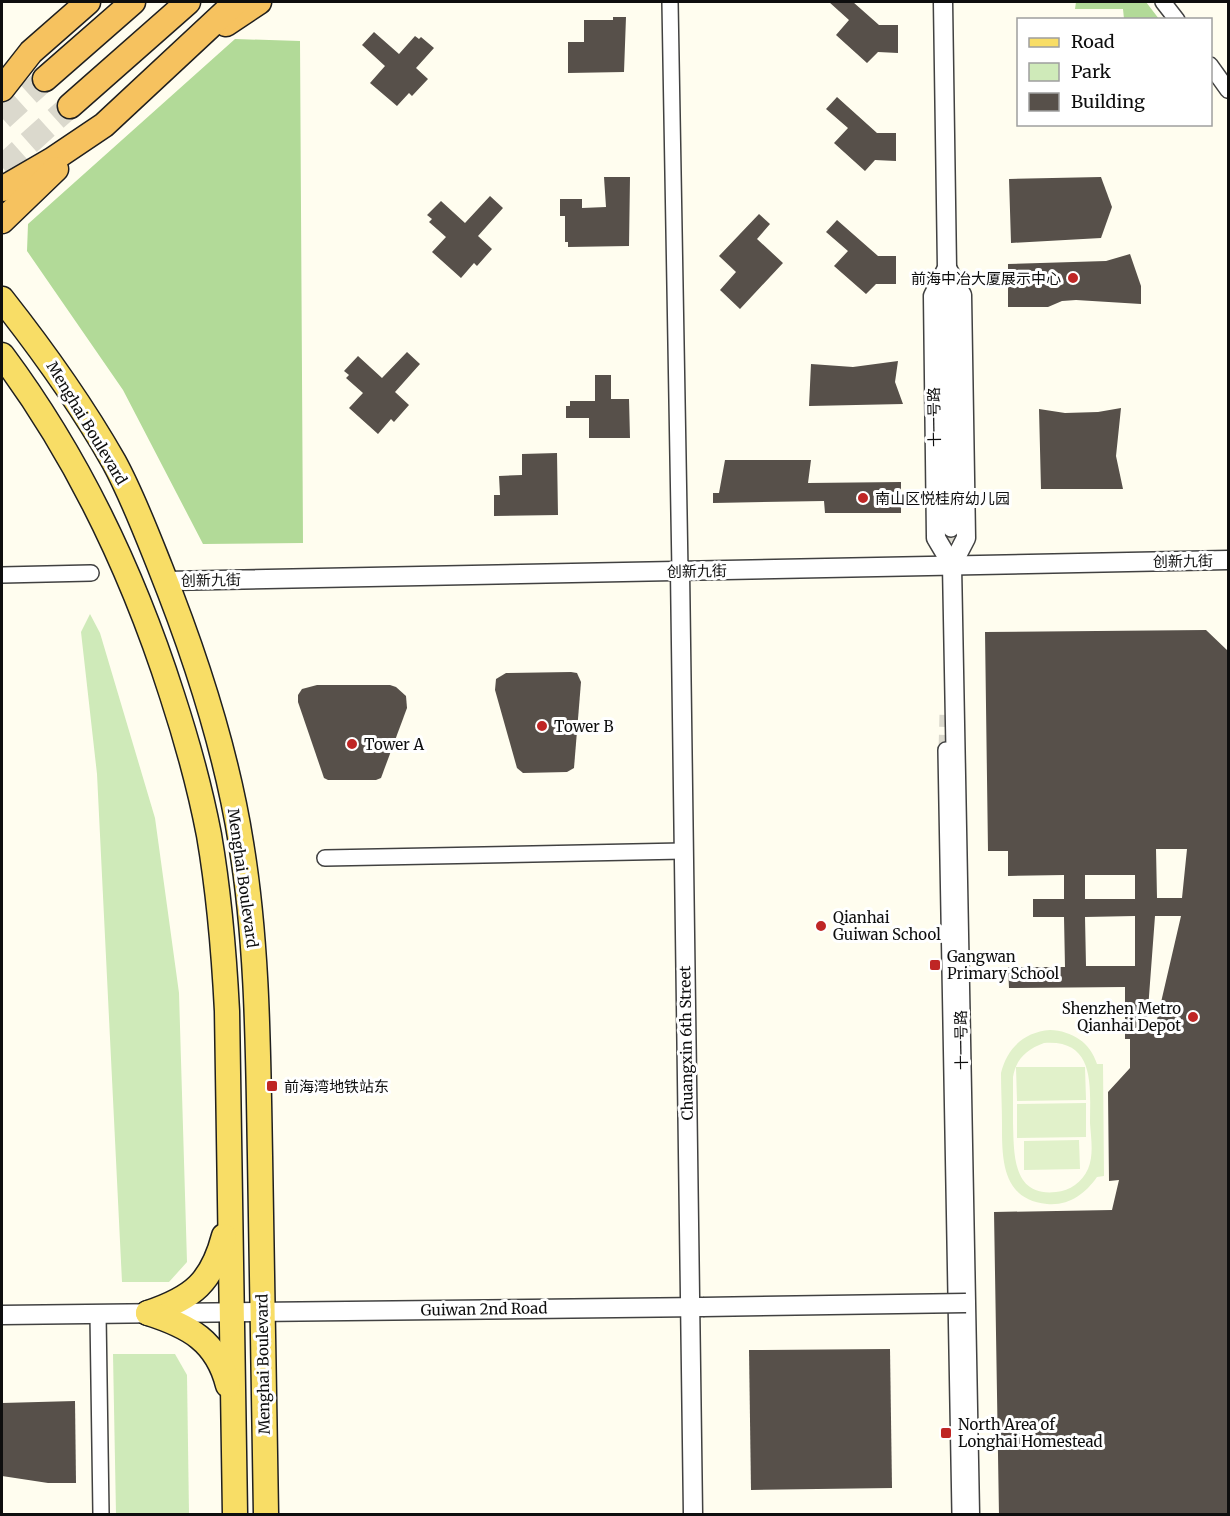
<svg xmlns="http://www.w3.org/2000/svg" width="1230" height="1516" font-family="Merriweather,'Noto Sans SC',serif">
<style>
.green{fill:#cfeab9}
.forest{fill:#b2da98}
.pitch{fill:#e1f1ca;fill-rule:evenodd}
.building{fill:#57504a;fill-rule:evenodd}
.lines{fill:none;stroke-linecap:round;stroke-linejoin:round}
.minor-tunnel{stroke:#dbd9cd;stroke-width:15;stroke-dasharray:15 8;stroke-linecap:butt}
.primary-tunnel{stroke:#dbd9cd;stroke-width:24;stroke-dasharray:24 12;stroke-linecap:butt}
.minor-casing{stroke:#414141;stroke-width:18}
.tertiary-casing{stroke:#414141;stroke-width:21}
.primary-casing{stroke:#1f1f1f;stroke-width:27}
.trunk-casing{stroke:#1f1f1f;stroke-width:27}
.minor{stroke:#fff;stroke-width:15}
.tertiary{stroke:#fff;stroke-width:18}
.primary{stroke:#f8dd66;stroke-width:24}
.trunk{stroke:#f6c25f;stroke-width:24}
.tertiary-bridge-casing{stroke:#414141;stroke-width:21;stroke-linecap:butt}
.tertiary-bridge{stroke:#fff;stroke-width:18}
.poi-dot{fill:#bf2625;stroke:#fff;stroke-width:2}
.labels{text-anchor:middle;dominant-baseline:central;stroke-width:6;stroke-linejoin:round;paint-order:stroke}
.poi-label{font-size:15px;fill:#0e0e0e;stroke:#fff;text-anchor:start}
.street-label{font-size:15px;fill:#0e0e0e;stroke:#fff}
</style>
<rect width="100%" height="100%" fill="#fffdef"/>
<g class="green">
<path d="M 90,614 L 100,633 L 155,818 L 179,993 L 187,1262 L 169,1282 L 122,1282 L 97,774 L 81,632 Z"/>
<path d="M 113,1354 L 175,1354 L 187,1375 L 189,1514 L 116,1514 Z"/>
</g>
<g class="forest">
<path d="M 1076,2 L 1146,2 L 1159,19 L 1124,19 L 1123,9 L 1075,9 Z"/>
<path d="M 235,39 L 300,41 L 303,543 L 203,544 L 123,390 L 27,251 L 28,224 Z"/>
</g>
<g class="pitch">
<path d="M 1050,1030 C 1072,1031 1090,1042 1097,1064 L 1103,1064 L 1104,1176 L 1097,1177 C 1085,1194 1069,1206 1047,1204 C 1002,1200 1002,1159 1002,1125 C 1002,1107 1001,1090 1001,1073 C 1007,1048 1024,1032 1050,1030 ZM 1044,1043 C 1096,1039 1090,1087 1090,1123 C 1091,1138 1094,1155 1088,1169 C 1082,1182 1070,1191 1056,1192 C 1012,1197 1014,1153 1013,1123 C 1013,1107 1013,1092 1013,1077 C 1016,1059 1027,1049 1044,1043 Z"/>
<path d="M 1016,1067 L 1085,1067 L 1086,1100 L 1017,1101 Z"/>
<path d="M 1086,1103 L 1086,1137 L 1017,1138 L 1017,1104 Z"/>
<path d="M 1079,1140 L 1080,1169 L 1024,1170 L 1024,1141 Z"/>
</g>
<g class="building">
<path d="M 829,2 L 853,2 L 879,25 L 898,25 L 898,53 L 878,52 L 867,63 L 836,35 L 849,20 Z"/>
<path d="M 613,17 L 626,17 L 624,72 L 568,73 L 568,42 L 584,42 L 584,20 L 613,20 Z"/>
<path d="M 374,32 L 399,54 L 415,36 L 419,39 L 421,37 L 434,48 L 416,68 L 428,79 L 412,96 L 409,93 L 397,106 L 370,83 L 385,66 L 362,45 Z"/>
<path d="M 837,97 L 877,133 L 896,133 L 896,161 L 875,160 L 865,171 L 834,143 L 848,128 L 826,109 Z"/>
<path d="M 604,177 L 630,177 L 629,246 L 568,247 L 568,242 L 565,242 L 565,216 L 560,216 L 560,199 L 582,199 L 582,208 L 606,207 Z"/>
<path d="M 1101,177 L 1112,207 L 1101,238 L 1011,243 L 1009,179 Z"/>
<path d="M 490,196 L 503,208 L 478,236 L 492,249 L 477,266 L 474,263 L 461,278 L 432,252 L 446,237 L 429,222 L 432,219 L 427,215 L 441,201 L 465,223 Z"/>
<path d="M 759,214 L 770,224 L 757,239 L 783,263 L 740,309 L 720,290 L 736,272 L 719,256 Z"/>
<path d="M 837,220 L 878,256 L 896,256 L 896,284 L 876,284 L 866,294 L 834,266 L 848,251 L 826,232 Z"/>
<path d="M 1130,254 L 1141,286 L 1141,304 L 1076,300 L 1062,301 L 1048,307 L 1008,307 L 1008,264 L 1106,261 Z"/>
<path d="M 407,352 L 420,364 L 395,392 L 409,405 L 394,422 L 391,419 L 378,434 L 349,408 L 363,393 L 346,378 L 349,375 L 344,371 L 358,356 L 382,378 Z"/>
<path d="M 898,361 L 895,382 L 903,404 L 809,406 L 811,364 L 853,367 Z"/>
<path d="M 595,375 L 611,375 L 611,399 L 629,399 L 630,438 L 589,438 L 589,418 L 566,418 L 566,406 L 570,406 L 570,401 L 595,401 Z"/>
<path d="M 1121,408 L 1116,456 L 1123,489 L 1041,489 L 1039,409 L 1065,413 L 1098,412 Z"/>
<path d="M 557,453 L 558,515 L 494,516 L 494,495 L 500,495 L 499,476 L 522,475 L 522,454 Z"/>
<path d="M 725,460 L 811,460 L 808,483 L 901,482 L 901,513 L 825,513 L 824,501 L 713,503 L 713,493 L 719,493 Z"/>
<path d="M 1206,630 L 1228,651 L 1228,1515 L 999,1515 L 994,1212 L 1112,1210 L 1119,1180 L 1109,1181 L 1108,1092 L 1130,1068 L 1130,1039 L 1125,1039 L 1125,987 L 1009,988 L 1008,967 L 1065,967 L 1064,917 L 1033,917 L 1033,899 L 1064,899 L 1064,875 L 1008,876 L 1008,851 L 988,851 L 985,632 ZM 1156,849 L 1187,849 L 1182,898 L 1157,898 ZM 1085,875 L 1135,875 L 1135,899 L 1085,899 ZM 1135,916 L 1135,966 L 1086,966 L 1085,917 ZM 1155,916 L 1181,916 L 1156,1024 L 1147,1023 Z"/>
<path d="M 571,672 L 577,673 L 581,682 L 574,768 L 567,772 L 523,773 L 517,768 L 495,690 L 496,679 L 506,673 Z"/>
<path d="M 317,685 L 390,685 L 396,687 L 406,696 L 407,708 L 381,778 L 376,780 L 328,780 L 324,778 L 298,702 L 298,695 L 302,689 Z"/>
<path d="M 890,1349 L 892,1488 L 751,1490 L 749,1350 Z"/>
<path d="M 75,1401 L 76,1483 L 48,1483 L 2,1476 L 2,1403 Z"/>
</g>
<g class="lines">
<g class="minor-tunnel">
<path d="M 950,565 L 951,529"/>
<path d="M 946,750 L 947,715"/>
</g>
<g class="primary-tunnel">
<path d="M 2,118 L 45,79"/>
<path d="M 2,167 L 70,106"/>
</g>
<g class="minor-casing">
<g id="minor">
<path d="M 670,2 L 680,571"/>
<path d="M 1163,2 L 1177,20"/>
<path d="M 1210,65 L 1228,90"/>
<path d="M 947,268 L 951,529"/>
<path d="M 2,575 L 91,573"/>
<path d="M 946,750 L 960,1514"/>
<path d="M 325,858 L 683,851"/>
<path d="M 98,1314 L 101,1514"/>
</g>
</g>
<g class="tertiary-casing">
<g id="tertiary">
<path d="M 943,2 L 947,268 L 933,296 L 936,538 L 952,565"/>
<path d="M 947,268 L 962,295 L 966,538 L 952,565 L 970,1514"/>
<path d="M 680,571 L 693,1514"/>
<path d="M 166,581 L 1228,560"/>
<path d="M 2,1315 L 702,1307"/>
</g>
</g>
<g class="primary-casing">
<g id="primary">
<path d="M 2,299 C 43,351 81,404 114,462 C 132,495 146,532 160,567 C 196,657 226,748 241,843 C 258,946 258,1052 260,1156 C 262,1276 264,1395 266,1514"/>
<path d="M 2,355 C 78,457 133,573 172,695 C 187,741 200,788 209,835 C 219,893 224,953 227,1011 L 235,1514"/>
<path d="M 148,1313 C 193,1298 212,1282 224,1236"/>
<path d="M 148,1313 C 189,1326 217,1341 228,1385"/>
</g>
</g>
<g class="trunk-casing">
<g id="trunk">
<path d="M 226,24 L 259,2"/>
<path d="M 45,79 L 133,2"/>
<path d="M 2,89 L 31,52 L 88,2"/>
<path d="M 70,106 L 188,2"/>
<path d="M 2,189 L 52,160 L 104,125 L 236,2"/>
<path d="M 2,221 L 56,169"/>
</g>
</g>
<use href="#minor" class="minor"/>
<use href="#tertiary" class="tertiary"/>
<use href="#primary" class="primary"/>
<use href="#trunk" class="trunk"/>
<g class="tertiary-bridge-casing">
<path id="tertiary-bridge" d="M 703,1307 L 966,1303"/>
</g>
<use href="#tertiary-bridge" class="tertiary-bridge"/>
</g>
<g class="poi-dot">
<circle cx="1073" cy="278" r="6"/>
<circle cx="863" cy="498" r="6"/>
<circle cx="542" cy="726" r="6"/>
<circle cx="352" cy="744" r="6"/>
<circle cx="821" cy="926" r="6"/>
<rect x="929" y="959" width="12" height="12" rx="3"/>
<circle cx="1193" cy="1017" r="6"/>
<rect x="266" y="1080" width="12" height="12" rx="3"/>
<rect x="940" y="1427" width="12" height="12" rx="3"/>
</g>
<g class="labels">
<g class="poi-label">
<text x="1061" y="278" text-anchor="end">前海中冶大厦展示中心</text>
<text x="875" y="498">南山区悦桂府幼儿园</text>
<text x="554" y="726">Tower B</text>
<text x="364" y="744">Tower A</text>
<text x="833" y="917">Qianhai<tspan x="833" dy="17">Guiwan School</tspan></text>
<text x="947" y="956">Gangwan<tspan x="947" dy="17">Primary School</tspan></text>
<text x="1181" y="1008" text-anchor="end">Shenzhen Metro<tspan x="1181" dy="17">Qianhai Depot</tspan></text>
<text x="284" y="1086">前海湾地铁站东</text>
<text x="958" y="1424">North Area of<tspan x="958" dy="17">Longhai Homestead</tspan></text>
</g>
<g class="street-label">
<text transform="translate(934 417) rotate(-91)">十一号路</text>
<text transform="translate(87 423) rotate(59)">Menghai Boulevard</text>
<text transform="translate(1183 561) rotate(-1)">创新九街</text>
<text transform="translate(697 571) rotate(-1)">创新九街</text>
<text transform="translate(211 580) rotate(-1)">创新九街</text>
<text transform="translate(243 878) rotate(82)">Menghai Boulevard</text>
<text transform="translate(961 1040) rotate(-91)">十一号路</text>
<text transform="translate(686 1043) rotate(-91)">Chuangxin 6th Street</text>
<text transform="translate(484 1309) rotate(-1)">Guiwan 2nd Road</text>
<text transform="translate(263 1364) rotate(-91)">Menghai Boulevard</text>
</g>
</g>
<rect width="1230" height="1516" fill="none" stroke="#0e0e0e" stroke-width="6"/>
<rect x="1017" y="18" width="195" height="108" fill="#ffffff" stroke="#9f9f9f" stroke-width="1.5"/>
<rect x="1029" y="38" width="30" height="9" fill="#f8dd66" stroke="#9f9f9f" stroke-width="1.5"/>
<text x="1071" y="48" font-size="18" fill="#0e0e0e">Road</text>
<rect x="1029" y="63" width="30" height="18" fill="#cfeab9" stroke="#9f9f9f" stroke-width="1.5"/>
<text x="1071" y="78" font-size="18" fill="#0e0e0e">Park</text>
<rect x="1029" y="93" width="30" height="18" fill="#57504a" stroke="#9f9f9f" stroke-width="1.5"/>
<text x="1071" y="108" font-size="18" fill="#0e0e0e">Building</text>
</svg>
